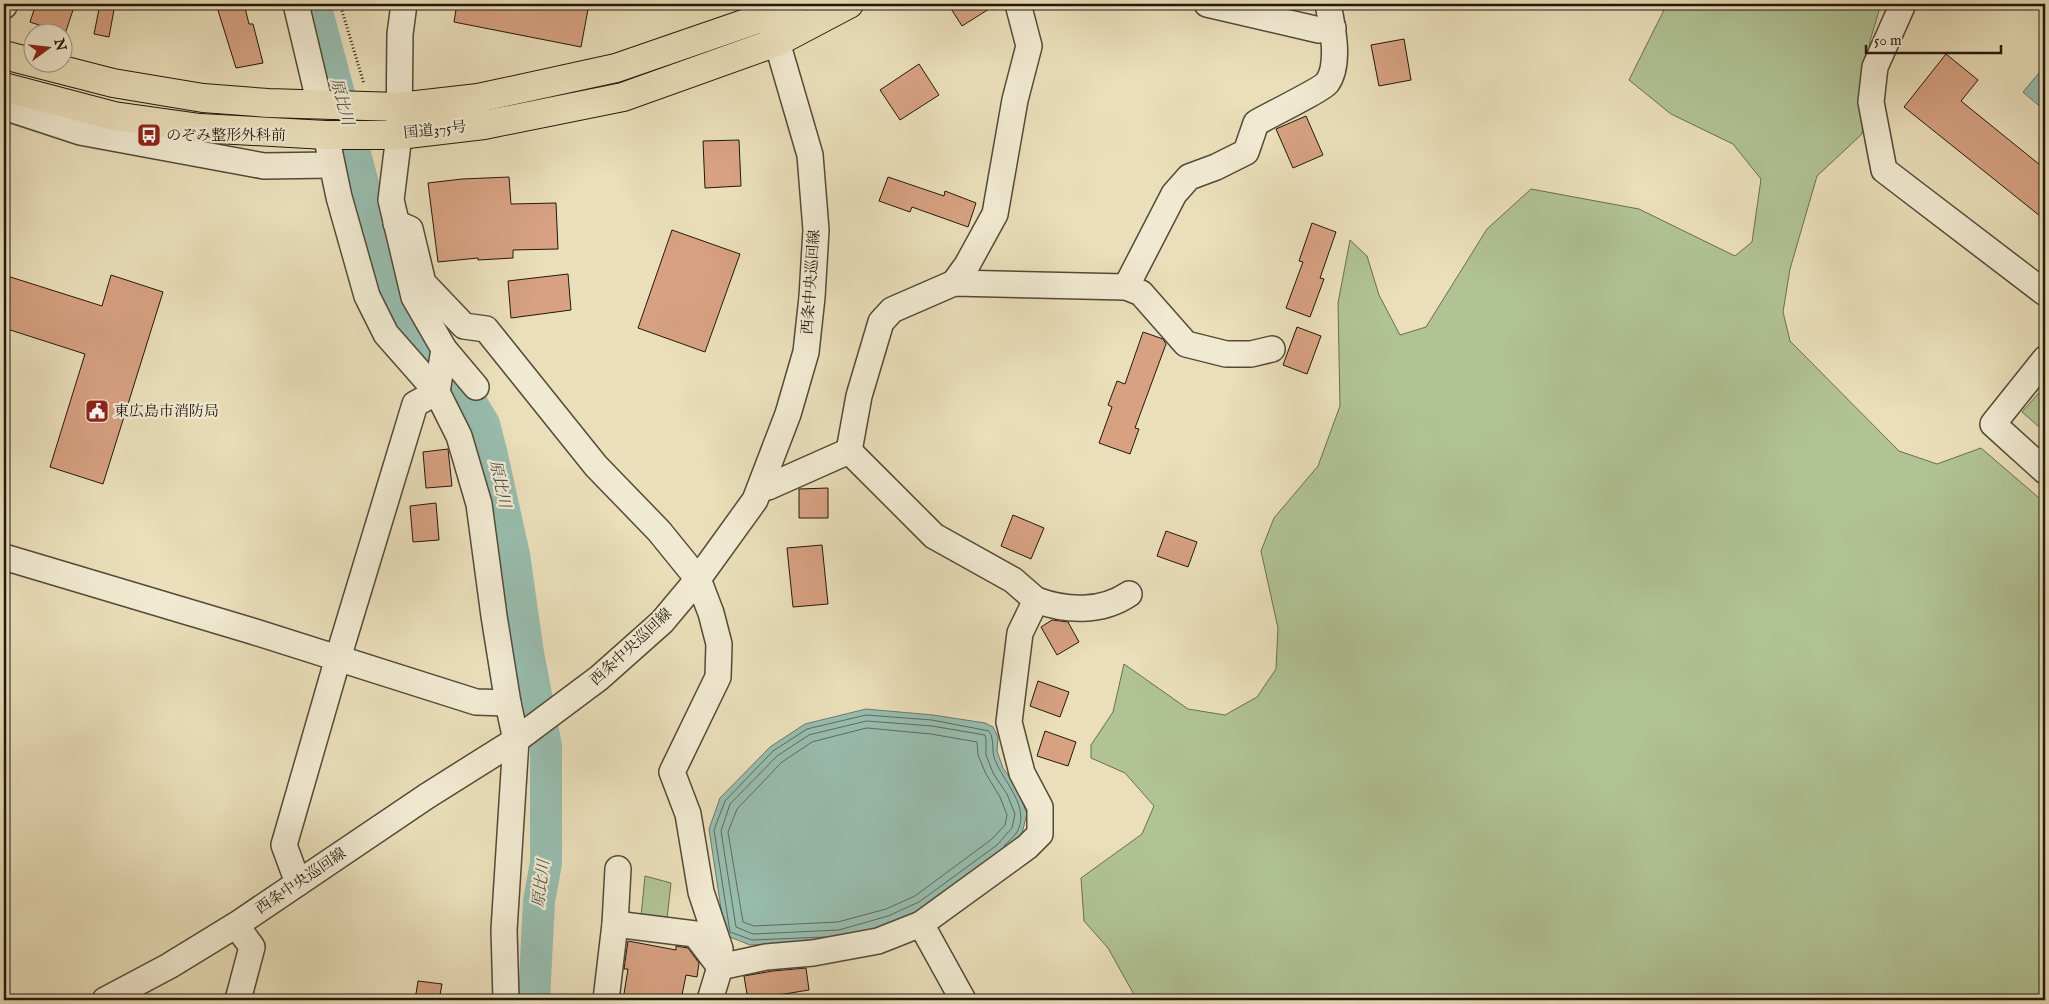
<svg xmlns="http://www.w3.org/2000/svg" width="2049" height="1004" font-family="'IM FELL English','Noto Serif JP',serif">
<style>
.green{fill:#b1c395;stroke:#696e51}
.water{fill:#98bdaf;stroke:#687b6e}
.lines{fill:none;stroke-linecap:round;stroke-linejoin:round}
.shore{stroke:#5c6a5e;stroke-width:1}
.river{stroke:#98bdaf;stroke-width:32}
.building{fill:#d7a182;stroke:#21180d}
.minor-casing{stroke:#534a38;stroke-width:28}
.highway-casing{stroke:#21180d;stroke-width:30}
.path{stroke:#21180d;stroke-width:3;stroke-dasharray:1 2.5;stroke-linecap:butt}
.minor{stroke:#f1ead2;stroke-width:25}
.highway{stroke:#eadfba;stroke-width:28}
.labels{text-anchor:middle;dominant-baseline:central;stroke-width:4.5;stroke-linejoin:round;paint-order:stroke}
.street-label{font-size:15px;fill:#21180d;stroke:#f1ead2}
.poi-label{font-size:15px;fill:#21180d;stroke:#f1ead2;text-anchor:start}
.water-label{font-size:16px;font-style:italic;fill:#4b5246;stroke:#f1ead2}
</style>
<rect width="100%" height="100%" fill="#eadfba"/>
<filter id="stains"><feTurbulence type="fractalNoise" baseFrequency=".004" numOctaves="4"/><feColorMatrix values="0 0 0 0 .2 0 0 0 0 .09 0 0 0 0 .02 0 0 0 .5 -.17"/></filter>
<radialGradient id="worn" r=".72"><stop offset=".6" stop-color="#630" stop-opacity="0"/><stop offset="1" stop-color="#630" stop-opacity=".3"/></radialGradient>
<g class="green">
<path d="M 1667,4 L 1881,4 L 1870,41 L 1862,134 L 1817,176 L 1790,269 L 1783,312 L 1790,341 L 1899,451 L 1937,464 L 1981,448 L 2045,503 L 2045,1000 L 1137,1000 L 1108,948 L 1084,921 L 1081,878 L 1142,834 L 1154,806 L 1125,773 L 1091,758 L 1091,745 L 1113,712 L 1124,664 L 1188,709 L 1225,715 L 1257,697 L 1276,669 L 1278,628 L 1261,551 L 1274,518 L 1318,466 L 1340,406 L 1338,303 L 1350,240 L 1367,256 L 1379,295 L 1400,335 L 1426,327 L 1487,229 L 1531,189 L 1639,209 L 1735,256 L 1752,242 L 1761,179 L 1733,144 L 1671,114 L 1629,80 Z"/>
<path d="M 2045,386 L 2045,432 L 2022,412 Z"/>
<path d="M 645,876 L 671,883 L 667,919 L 641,916 Z"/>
</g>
<g class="water">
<path d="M 2045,66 L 2045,111 L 2023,92 Z"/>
<path d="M 866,709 L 933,715 L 985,723 L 993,727 L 998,737 L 997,751 L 1003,768 L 1017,788 L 1027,814 L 1022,833 L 1005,853 L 925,912 L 841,941 L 750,945 L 725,935 L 709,829 L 720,798 L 770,747 L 805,724 Z"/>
</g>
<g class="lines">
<g class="shore">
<path d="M 867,721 L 932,726 L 985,735 L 986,739 L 986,755 L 993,773 L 1007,794 L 1015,814 L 1012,828 L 997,845 L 919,902 L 888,916 L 839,930 L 753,934 L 736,927 L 721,831 L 730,804 L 777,756 L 809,735 Z"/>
<path d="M 867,728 L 931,734 L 977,742 L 978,755 L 986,774 L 1000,797 L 1007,815 L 1005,825 L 992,839 L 915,896 L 886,909 L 838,922 L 754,926 L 743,922 L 728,832 L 737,809 L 782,762 L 812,742 Z"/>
<path d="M 825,937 L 752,940 L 730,932 L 714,830 L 725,801 L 773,751 L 807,729 L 866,715 L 932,720 L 989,731 C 995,740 991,750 995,760 C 1003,781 1031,807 1017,832 C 1014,837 1008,842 1004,846"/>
</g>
<path class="river" d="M 315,4 L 393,296 L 426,353 L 472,404 L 484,424 L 491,451 L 514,555 L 528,653 L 546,746 L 546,863 L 539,901 L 534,1000"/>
</g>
<g class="building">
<path d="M 36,4 L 75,4 L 65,34 L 30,22 Z"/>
<path d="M 100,4 L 115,4 L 109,37 L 94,34 Z"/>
<path d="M 216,4 L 244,4 L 249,24 L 253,24 L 263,63 L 236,68 Z"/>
<path d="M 457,4 L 589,4 L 581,47 L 454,22 Z"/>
<path d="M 948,4 L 997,4 L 962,26 Z"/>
<path d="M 1404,39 L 1411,80 L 1379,86 L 1371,45 Z"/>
<path d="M 1946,54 L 1978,80 L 1961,101 L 2045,169 L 2045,220 L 1904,107 Z"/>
<path d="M 919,64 L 939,95 L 900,120 L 880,90 Z"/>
<path d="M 1306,116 L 1323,155 L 1293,168 L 1276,129 Z"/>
<path d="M 739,140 L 741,186 L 705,188 L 703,141 Z"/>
<path d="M 509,177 L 511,204 L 556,203 L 558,249 L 513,250 L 513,258 L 478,260 L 478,258 L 438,262 L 428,183 L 462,179 Z"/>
<path d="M 888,177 L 944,196 L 945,191 L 976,203 L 968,227 L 912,207 L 910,212 L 879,201 Z"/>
<path d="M 1312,223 L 1336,232 L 1320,278 L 1324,279 L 1310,317 L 1286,308 L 1303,262 L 1299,261 Z"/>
<path d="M 672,230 L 740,254 L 705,352 L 638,328 Z"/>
<path d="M 568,274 L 571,310 L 511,318 L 508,281 Z"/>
<path d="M 4,275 L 102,306 L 111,275 L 163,292 L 103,484 L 50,467 L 85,354 L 4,328 Z"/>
<path d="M 1297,327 L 1321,336 L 1307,374 L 1283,365 Z"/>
<path d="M 1143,332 L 1163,339 L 1166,344 L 1135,428 L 1139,429 L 1130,454 L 1099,443 L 1112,407 L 1108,405 L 1117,381 L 1125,384 Z"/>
<path d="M 448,449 L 452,486 L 426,488 L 423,452 Z"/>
<path d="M 828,488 L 828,518 L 799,518 L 799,489 Z"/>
<path d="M 436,503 L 439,540 L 413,542 L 410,506 Z"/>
<path d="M 1013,515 L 1044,528 L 1031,559 L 1001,546 Z"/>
<path d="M 1166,531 L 1197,542 L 1188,567 L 1157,556 Z"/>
<path d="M 822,545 L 828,604 L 793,607 L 787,548 Z"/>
<path d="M 1052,620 L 1068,622 L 1079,642 L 1057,655 L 1041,627 Z"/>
<path d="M 1038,681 L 1069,692 L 1060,717 L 1030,706 Z"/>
<path d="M 1045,731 L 1076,742 L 1068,766 L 1037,756 Z"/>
<path d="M 628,941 L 676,950 L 676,946 L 688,948 L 699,963 L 697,977 L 686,975 L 681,1000 L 623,1000 L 628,969 L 624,969 Z"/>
<path d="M 806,968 L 809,990 L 772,996 L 772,998 L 748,1000 L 744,976 L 773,971 Z"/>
<path d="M 418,981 L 442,984 L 439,1000 L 415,1000 Z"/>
</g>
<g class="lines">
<g class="minor-casing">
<g id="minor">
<path d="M 296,4 L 320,105"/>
<path d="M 404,4 L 400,34 L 399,135 L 391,200 L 414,297 L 444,349 L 476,387"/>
<path d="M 1207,4 L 1319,30 L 1333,28"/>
<path d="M 1903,4 L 1875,67 L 1871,102 L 1884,170 L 2045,293"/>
<path d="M 4,6 L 4,4"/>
<path d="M 4,107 L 80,132 L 264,166 L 331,165"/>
<path d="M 326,135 L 339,197 L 367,296 L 386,334 L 437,392 L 459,436 L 479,504 L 494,616 L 508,703 L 516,740 L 504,930 L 506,1000"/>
<path d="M 396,223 L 410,229 L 423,283 L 464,326 L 486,329 L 596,466 L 659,531 L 698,579 L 711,613 L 719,644 L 718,677 L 672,772 L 688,814 L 701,892 L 720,949 L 720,967 L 710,1000"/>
<path d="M 954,283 L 967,265 L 995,214 L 1015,100 L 1029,46 L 1018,4"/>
<path d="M 1126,287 L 1141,293 L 1186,344 L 1226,354 L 1251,354 L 1272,349"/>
<path d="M 2045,359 L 1993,424 L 2045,471"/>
<path d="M 849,451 L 859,396 L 881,322 L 892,310 L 954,283 L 1126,287 L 1174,194 L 1189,177 L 1216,167 L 1246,152 L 1256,123 C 1268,116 1321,90 1327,83 C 1341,64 1332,25 1328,4"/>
<path d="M 760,488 L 768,487 L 849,451"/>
<path d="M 4,557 L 252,631 L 476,702 L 508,703"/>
<path d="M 1036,600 C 1066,611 1101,613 1129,594"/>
<path d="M 298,883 L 284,845 L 338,658 L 415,404 L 437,392 L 444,349"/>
<path d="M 615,924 L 695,934 L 717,963"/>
<path d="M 921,924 L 963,1000"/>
<path d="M 236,925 L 252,947 L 238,1000"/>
<path d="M 720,967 L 766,957 L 813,953 L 878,941 L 921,924 L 1027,847 L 1040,834 L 1040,807 L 1022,773 L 1009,722 L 1020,633 L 1036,600 L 1013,580 L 934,536 L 849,451"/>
<path d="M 105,1000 L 169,966 L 236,925 L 427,796 L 516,740 L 599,678 L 662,622 L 698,579 L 755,500 L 788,414 L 806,352 L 812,297 L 816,230 L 810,155 L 777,42 L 761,4"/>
<path d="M 606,1000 L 615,924 L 618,869"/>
</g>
</g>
<g class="highway-casing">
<g id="highway">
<path d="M 4,55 L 113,83 L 203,98 L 268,103 L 399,107 L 478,98 L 616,68 L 767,16 L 794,4"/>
<path d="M 4,87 L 114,116 L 200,128 L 326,135 L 399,135 L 484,125 L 623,97 L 777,42 L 849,4"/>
</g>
</g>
<path class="path" d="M 340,4 L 364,84"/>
<use href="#minor" class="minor"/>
<use href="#highway" class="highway"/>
</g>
<defs>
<g id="bus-square" transform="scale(1.25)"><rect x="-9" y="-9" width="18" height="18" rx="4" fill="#8f2418" stroke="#f1ead2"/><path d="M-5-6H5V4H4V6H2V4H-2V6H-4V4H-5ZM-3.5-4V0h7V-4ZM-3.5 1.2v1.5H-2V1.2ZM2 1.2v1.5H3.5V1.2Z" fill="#fff"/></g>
<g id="civic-square" transform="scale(1.25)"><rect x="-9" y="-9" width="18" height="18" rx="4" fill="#8f2418" stroke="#f1ead2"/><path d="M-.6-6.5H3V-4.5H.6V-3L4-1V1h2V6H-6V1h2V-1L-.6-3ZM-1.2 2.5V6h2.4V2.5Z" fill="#fff"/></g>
</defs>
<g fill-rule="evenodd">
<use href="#bus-square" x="149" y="135"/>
<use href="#civic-square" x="97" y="411"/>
</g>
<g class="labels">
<g class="street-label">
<text transform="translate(435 130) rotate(-6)">国道375号</text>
<text transform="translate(811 282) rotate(-86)">西条中央巡回線</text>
<text transform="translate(631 647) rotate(-43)">西条中央巡回線</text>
<text transform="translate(301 881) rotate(-34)">西条中央巡回線</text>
</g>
<g class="poi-label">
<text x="166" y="135">のぞみ整形外科前</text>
<text x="114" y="411">東広島市消防局</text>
</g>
<g class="water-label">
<text transform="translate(341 102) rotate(75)">原比川</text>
<text transform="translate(499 484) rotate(78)">原比川</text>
<text transform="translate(542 884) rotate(-83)">原比川</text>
</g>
</g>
<rect width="2049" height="1004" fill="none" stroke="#eadfba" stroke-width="20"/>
<rect x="5" y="5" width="2039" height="994" fill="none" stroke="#21180d" stroke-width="2.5"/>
<rect x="10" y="10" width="2029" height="984" fill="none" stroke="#21180d"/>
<g transform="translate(48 48) rotate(75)"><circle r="24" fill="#f1ead2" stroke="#9e9683"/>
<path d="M0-4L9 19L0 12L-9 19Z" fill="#8f2418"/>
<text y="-8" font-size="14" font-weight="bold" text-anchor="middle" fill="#21180d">N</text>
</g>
<path d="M1866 45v8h135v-8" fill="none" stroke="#21180d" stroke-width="2.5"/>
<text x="1874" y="45" font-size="15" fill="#21180d" stroke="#f1ead2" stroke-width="4" paint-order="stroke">50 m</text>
<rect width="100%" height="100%" filter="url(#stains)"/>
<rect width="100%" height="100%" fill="url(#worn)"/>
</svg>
